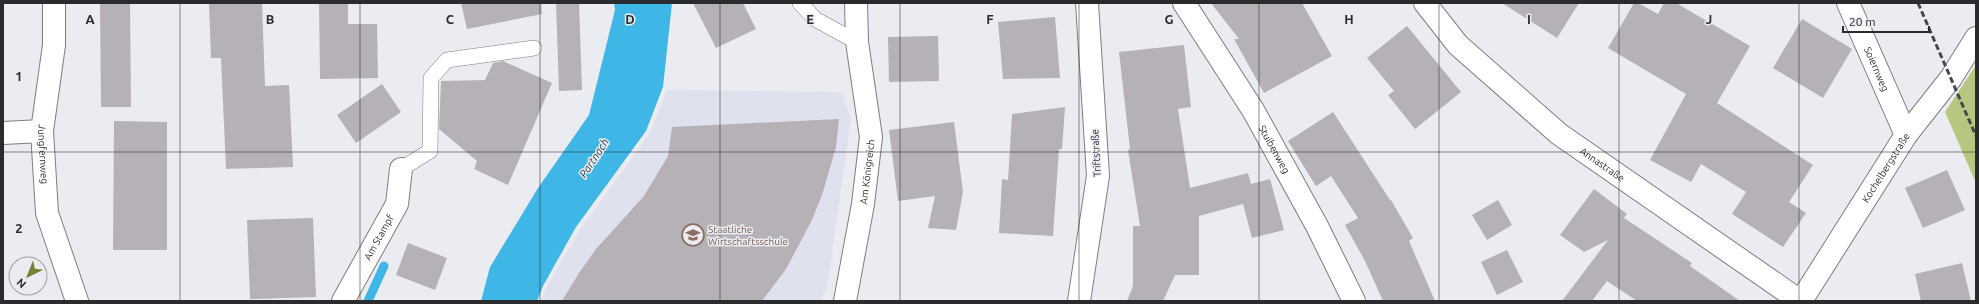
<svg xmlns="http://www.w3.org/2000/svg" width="1979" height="304" font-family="Ubuntu,sans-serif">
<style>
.built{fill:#dfe1ee}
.green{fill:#b6c780}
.water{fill:#3fb7e6}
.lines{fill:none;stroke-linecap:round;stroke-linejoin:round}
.stream{stroke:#3fb7e6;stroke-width:9}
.building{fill:#b6b1b6}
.lane-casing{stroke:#7d7d83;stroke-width:16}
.street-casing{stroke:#7d7d83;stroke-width:24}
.lane{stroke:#fff;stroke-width:15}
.street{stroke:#fff;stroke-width:22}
.rail{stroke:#454649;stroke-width:3;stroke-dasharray:6 3;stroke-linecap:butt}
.grid{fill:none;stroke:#2a2b2d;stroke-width:1;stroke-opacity:0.55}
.labels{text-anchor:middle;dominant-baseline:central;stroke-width:3;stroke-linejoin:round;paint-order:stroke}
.street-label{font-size:10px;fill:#2a2b2d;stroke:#ebecf2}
.education-label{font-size:10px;fill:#785e54;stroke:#ebecf2;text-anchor:start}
.water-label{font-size:11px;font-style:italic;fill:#1c3039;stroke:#ebecf2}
.grid-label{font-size:13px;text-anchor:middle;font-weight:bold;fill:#2a2b2d;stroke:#ebecf2;stroke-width:3;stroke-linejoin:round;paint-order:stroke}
</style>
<rect width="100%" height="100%" fill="#ebecf2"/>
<path class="built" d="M 667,90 L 842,92 L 851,119 L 827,288 L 820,301 L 541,301 L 546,288 L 579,231 L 649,134 Z"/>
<path class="green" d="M 1976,65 L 1976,183 L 1945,112 Z"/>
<path class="water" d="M 614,3 L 672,3 L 663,87 L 646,131 L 576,227 L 543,286 L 537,301 L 481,301 L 490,267 L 538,188 L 589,115 L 615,10 Z"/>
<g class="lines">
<path class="stream" d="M 368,301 L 384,266"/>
</g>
<g class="building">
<path d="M 100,3 L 130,3 L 131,107 L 101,107 Z"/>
<path d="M 209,3 L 262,3 L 265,86 L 289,85 L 293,167 L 226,169 L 221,58 L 211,58 Z"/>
<path d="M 319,3 L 348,3 L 348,24 L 377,24 L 378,78 L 320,79 Z"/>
<path d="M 461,3 L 541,3 L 542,14 L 467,29 Z"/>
<path d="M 556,3 L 579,3 L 582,90 L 559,91 Z"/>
<path d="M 693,3 L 743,3 L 756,29 L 716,48 Z"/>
<path d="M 1211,3 L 1302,3 L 1332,56 L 1264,93 L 1234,39 L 1239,39 Z"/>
<path d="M 1502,3 L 1579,3 L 1557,38 Z"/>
<path d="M 1634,3 L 1638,3 L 1658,14 L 1664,3 L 1676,3 L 1750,46 L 1717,103 L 1813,165 L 1789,202 L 1806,213 L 1783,247 L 1732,214 L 1746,192 L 1701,164 L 1691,182 L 1650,160 L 1686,94 L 1608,48 Z"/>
<path d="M 1055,17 L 1060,78 L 1003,79 L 998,22 Z"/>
<path d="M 1802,19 L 1852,49 L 1823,98 L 1773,68 Z"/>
<path d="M 1407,26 L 1461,92 L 1415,129 L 1388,95 L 1394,91 L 1367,58 Z"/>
<path d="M 938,36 L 939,81 L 889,82 L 888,37 Z"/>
<path d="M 1184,45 L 1191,107 L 1178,109 L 1190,188 L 1248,173 L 1251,184 L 1270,179 L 1284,230 L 1252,238 L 1243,204 L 1199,216 L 1199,275 L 1175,275 L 1163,301 L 1127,301 L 1133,286 L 1133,226 L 1140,226 L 1128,150 L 1130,149 L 1119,52 Z"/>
<path d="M 503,61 L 552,83 L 508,185 L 474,169 L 477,161 L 439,129 L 441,81 L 485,80 L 493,63 Z"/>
<path d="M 382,84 L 401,112 L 356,143 L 337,115 Z"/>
<path d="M 1065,107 L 1062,149 L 1059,149 L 1053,236 L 999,233 L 1002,179 L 1008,180 L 1012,114 Z"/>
<path d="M 1333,112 L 1390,200 L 1391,200 L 1413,238 L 1409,241 L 1435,301 L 1383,301 L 1365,261 L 1345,225 L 1358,218 L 1331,176 L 1316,186 L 1288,141 Z"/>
<path d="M 839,119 L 836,147 L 822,195 L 811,222 L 786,269 L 762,301 L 562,301 L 579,273 L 596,249 L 644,196 L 668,156 L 672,127 Z"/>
<path d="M 114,121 L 167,122 L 167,250 L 113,250 Z"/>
<path d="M 954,122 L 963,192 L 956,230 L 928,228 L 935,196 L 898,201 L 889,130 Z"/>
<path d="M 1947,170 L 1965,210 L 1923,228 L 1905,188 Z"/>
<path d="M 1594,189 L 1627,214 L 1624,218 L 1692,263 L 1690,266 L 1740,301 L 1637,301 L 1607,281 L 1592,301 L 1562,301 L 1608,240 L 1584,252 L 1560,235 Z"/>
<path d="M 1498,200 L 1512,225 L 1487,240 L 1472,215 Z"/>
<path d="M 313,218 L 316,297 L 250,299 L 247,220 Z"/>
<path d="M 408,243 L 447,258 L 435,290 L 396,275 Z"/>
<path d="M 1507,250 L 1523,282 L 1497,295 L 1481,262 Z"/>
<path d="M 1962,263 L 1971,301 L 1921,301 L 1915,274 Z"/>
</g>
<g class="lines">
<g class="lane-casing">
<g id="lane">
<path d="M 800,3 L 815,19 L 857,42"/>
<path d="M 401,169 L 430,151 L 431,78 L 447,60 L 534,48"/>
</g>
</g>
<g class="street-casing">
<g id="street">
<path id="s1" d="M 54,3 L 54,45 L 42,131 L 47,213 L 77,301"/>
<path id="s2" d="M 1184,3 L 1253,110 L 1317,226 L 1354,301"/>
<path id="s3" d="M 1425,3 L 1458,45 L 1559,134 L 1800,301"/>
<path id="s4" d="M 1848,3 L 1906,135"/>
<path d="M 3,133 L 42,131"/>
<path id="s5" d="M 343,301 L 397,204 L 401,169"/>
<path id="s6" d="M 845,301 L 863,204 L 871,137 L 857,42 L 856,3"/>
<path d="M 1079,301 L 1098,176 L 1087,3"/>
<path id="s7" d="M 1801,301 L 1906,135 L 1951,78 L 1976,38"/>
</g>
</g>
<use href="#lane" class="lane"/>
<use href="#street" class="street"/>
<path class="rail" d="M 1918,3 L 1976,136"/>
</g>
<path class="grid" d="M 180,3 L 180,301M 360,3 L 360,301M 540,3 L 540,301M 720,3 L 720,301M 900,3 L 900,301M 1079,3 L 1079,301M 1259,3 L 1259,301M 1439,3 L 1439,301M 1619,3 L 1619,301M 1799,3 L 1799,301M 3,152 L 1976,152"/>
<defs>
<g id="school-ring" transform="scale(1.15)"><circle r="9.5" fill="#ebecf2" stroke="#8d6e63" stroke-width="1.5"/><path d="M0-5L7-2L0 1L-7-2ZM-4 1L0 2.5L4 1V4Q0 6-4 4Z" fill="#8d6e63"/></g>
</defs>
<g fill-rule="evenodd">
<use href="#school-ring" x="693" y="235"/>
</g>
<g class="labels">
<g class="street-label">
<text stroke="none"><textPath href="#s4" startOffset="72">Soiernweg</textPath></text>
<text stroke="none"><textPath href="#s2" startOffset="172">Stuibenweg</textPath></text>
<text transform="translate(1096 153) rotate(-93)">Triftstraße</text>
<text stroke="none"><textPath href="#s1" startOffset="152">Jungfernweg</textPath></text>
<text stroke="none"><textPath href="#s3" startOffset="241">Annastraße</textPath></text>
<text stroke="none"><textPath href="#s7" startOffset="158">Kochelbergstraße</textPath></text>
<text stroke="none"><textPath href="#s6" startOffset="131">Am Königreich</textPath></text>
<text stroke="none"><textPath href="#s5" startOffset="73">Am Stampf</textPath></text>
</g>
<g class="education-label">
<text x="708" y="229">Staatliche<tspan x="708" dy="12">Wirtschaftsschule</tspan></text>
</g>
<g class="water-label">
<text transform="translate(594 158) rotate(-57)">Partnach</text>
</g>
</g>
<g class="grid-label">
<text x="90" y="24">A</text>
<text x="270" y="24">B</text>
<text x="450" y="24">C</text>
<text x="630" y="24">D</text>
<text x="810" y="24">E</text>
<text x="990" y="24">F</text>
<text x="1169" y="24">G</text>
<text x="1349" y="24">H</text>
<text x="1529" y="24">I</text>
<text x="1709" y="24">J</text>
<text x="19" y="81">1</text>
<text x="19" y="233">2</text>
</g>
<rect width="1979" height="304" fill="none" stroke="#2a2b2d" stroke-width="8"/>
<g transform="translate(28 276) rotate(223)"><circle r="19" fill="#ebecf2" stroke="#9e9fa3"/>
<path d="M0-3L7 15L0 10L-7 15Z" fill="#75812e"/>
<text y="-6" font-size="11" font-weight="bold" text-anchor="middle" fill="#2a2b2d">N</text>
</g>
<path d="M1843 26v6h86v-6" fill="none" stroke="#2a2b2d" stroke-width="2"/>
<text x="1849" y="26" font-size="12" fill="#2a2b2d" stroke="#ebecf2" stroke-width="3" paint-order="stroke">20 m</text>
</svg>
